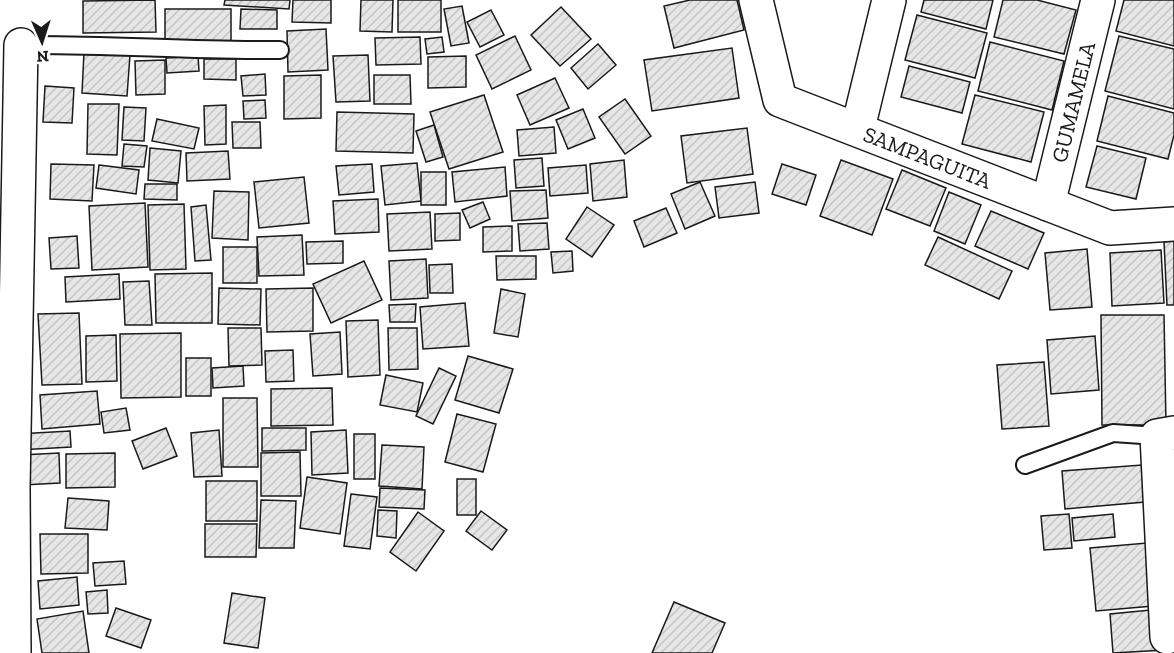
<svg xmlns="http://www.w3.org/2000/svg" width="1174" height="653" font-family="'Zilla Slab',serif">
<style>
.building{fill:url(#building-hatch);stroke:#1a1a1a;stroke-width:1.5}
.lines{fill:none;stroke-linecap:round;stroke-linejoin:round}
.lane-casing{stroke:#1a1a1a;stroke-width:20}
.street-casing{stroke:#1a1a1a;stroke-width:36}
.lane{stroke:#fff;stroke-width:16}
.street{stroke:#fff;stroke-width:33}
.labels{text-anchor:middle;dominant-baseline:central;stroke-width:4.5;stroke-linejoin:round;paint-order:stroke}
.street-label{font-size:22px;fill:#1a1a1a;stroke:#fff}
</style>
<defs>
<pattern id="building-hatch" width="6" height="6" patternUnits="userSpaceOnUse" patternTransform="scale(1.5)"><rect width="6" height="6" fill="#e6e6e6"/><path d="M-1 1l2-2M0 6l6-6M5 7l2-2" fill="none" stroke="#c5c5c5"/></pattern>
</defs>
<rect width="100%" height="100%" fill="#fff"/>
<g class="building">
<path d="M 155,0 L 156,32 L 83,33 L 83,1 Z"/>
<path d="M 225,0 L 290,0 L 289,9 L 224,5 Z"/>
<path d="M 293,0 L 331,0 L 331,23 L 292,22 Z"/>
<path d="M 361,0 L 393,0 L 392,32 L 360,31 Z"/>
<rect x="398" y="0" width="43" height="32"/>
<path d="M 690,0 L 737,0 L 744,30 L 674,48 L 664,6 Z"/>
<path d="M 924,0 L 993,0 L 986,29 L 921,12 Z"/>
<path d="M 1003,0 L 1037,0 L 1076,10 L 1064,54 L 994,37 Z"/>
<path d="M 1124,0 L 1174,0 L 1174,46 L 1116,31 Z"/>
<path d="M 462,6 L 469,43 L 451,46 L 444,9 Z"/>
<path d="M 561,7 L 591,39 L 560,66 L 531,35 Z"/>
<rect x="165" y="9" width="66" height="34"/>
<path d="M 241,9 L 277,10 L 277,29 L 240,29 Z"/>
<path d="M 491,10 L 504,35 L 480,47 L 467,22 Z"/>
<path d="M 917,15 L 987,33 L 975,78 L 905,60 Z"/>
<path d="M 326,29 L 328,70 L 288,72 L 287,31 Z"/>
<path d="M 515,36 L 531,70 L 492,89 L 476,55 Z"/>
<path d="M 1119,36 L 1174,49 L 1174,109 L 1105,91 Z"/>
<path d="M 420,37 L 421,64 L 376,65 L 375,38 Z"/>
<path d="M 442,37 L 444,52 L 427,54 L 425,39 Z"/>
<path d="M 990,42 L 1064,61 L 1052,110 L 978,91 Z"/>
<path d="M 598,44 L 616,65 L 588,89 L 571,68 Z"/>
<path d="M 732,48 L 739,98 L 652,111 L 644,60 Z"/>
<path d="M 84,52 L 130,55 L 127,96 L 82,93 Z"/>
<path d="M 368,55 L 370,101 L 336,102 L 333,56 Z"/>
<path d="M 198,56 L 199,71 L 167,73 L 166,58 Z"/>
<path d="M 466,56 L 466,87 L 428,88 L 428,57 Z"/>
<path d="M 204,59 L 236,59 L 236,80 L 204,79 Z"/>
<path d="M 165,60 L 165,94 L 136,95 L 135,61 Z"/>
<path d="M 909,66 L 970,82 L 962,113 L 901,97 Z"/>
<path d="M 265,74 L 266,95 L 243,96 L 241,76 Z"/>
<path d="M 321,75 L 321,118 L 284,119 L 284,76 Z"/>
<path d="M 374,75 L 410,75 L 411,104 L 374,104 Z"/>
<path d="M 555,78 L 569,108 L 530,125 L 517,95 Z"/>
<path d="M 45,86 L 74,88 L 72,123 L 43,122 Z"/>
<path d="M 484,95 L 503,152 L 449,169 L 430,112 Z"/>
<path d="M 975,95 L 1044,112 L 1031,162 L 962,144 Z"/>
<path d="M 1108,96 L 1174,113 L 1174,135 L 1168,159 L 1097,141 Z"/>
<path d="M 625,99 L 651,136 L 625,154 L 599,117 Z"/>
<path d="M 265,100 L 266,118 L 244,119 L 243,101 Z"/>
<path d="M 88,104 L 119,104 L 117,155 L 87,154 Z"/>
<path d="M 226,105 L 226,144 L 205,145 L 204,106 Z"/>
<path d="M 124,107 L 146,108 L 144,141 L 122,140 Z"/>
<path d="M 583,109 L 595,138 L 568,149 L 556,120 Z"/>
<path d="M 337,112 L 414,114 L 413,153 L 336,151 Z"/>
<path d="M 157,119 L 199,128 L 194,149 L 152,141 Z"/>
<path d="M 232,122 L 260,122 L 261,148 L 233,148 Z"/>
<path d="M 434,125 L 443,157 L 426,162 L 416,131 Z"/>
<path d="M 554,127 L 556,153 L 519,156 L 517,130 Z"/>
<path d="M 747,128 L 753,174 L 687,183 L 681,136 Z"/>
<path d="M 124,144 L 147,146 L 144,167 L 122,166 Z"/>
<path d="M 1097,146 L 1146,158 L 1136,199 L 1086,187 Z"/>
<path d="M 150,148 L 181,151 L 178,183 L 148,180 Z"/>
<path d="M 228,151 L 230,179 L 187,181 L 186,153 Z"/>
<path d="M 542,158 L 544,186 L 516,188 L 514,160 Z"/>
<path d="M 624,160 L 627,197 L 593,201 L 590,164 Z"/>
<path d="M 841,160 L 893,179 L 872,235 L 820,216 Z"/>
<path d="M 417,163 L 421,201 L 385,205 L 381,166 Z"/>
<path d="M 51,164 L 94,165 L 92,201 L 50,199 Z"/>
<path d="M 372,164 L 374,192 L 339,195 L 336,166 Z"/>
<path d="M 782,164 L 816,175 L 806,205 L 772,194 Z"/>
<path d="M 99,165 L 139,170 L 136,194 L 96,188 Z"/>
<path d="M 586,165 L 588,193 L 550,196 L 548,168 Z"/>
<path d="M 505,167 L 507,196 L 455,202 L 452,172 Z"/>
<path d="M 902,170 L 946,188 L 930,226 L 886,209 Z"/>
<rect x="421" y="172" width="25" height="33"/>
<path d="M 304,177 L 309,223 L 259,228 L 254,182 Z"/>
<path d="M 700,182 L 715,216 L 685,229 L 671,194 Z"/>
<path d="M 755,182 L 759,213 L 719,218 L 715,187 Z"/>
<path d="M 145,184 L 177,184 L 177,200 L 144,199 Z"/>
<path d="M 546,190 L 548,218 L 512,221 L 510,191 Z"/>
<path d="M 214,191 L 249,192 L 248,240 L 212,238 Z"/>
<path d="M 949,192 L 981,205 L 965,244 L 934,231 Z"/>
<path d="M 378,199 L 379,232 L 335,234 L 333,201 Z"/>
<path d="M 483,202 L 490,219 L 470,228 L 462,210 Z"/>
<path d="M 145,203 L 148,267 L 92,270 L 89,206 Z"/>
<path d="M 184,204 L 186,269 L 150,270 L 148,205 Z"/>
<path d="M 206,205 L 211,260 L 195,261 L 191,207 Z"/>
<path d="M 587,207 L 614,225 L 592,257 L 566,239 Z"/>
<path d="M 666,208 L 677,233 L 644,247 L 634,221 Z"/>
<path d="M 991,211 L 1044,233 L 1028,269 L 975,246 Z"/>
<path d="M 430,212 L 432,249 L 389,251 L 387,214 Z"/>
<path d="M 460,213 L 460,240 L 435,241 L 435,214 Z"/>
<path d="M 547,223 L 549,249 L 520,251 L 518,224 Z"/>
<path d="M 512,226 L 512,251 L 483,252 L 483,227 Z"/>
<path d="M 302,235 L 304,275 L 259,276 L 257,237 Z"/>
<path d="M 77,236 L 79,268 L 51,269 L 49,238 Z"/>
<path d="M 938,237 L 1012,271 L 999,299 L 925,265 Z"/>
<path d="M 343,241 L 343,263 L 307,264 L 306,242 Z"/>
<path d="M 1174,241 L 1174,305 L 1167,305 L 1164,242 Z"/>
<rect x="223" y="247" width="34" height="36"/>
<path d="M 1087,249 L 1092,307 L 1050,310 L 1045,253 Z"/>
<path d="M 1161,250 L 1164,303 L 1112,306 L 1110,253 Z"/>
<path d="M 572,251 L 573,271 L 553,273 L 551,252 Z"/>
<path d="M 496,256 L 536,256 L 536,279 L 497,280 Z"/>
<path d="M 426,259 L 428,298 L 391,300 L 389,261 Z"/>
<path d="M 364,261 L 382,300 L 331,323 L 313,284 Z"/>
<path d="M 452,264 L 453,293 L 430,293 L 429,265 Z"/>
<path d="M 212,273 L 212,323 L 156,323 L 155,274 Z"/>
<path d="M 119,274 L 120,299 L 66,302 L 65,277 Z"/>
<path d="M 149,281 L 152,325 L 125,325 L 123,282 Z"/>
<path d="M 219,288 L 261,289 L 260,325 L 218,324 Z"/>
<path d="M 313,288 L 313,331 L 267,332 L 266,289 Z"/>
<path d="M 501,289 L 525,294 L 518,337 L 494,333 Z"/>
<path d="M 465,303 L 469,346 L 423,349 L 420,307 Z"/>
<path d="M 416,304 L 415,322 L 390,322 L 389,305 Z"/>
<path d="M 79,313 L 82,384 L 42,385 L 38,314 Z"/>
<path d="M 1101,315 L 1164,315 L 1166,425 L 1102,425 Z"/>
<path d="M 378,320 L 380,375 L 348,377 L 346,321 Z"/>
<path d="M 228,328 L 261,328 L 262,365 L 229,366 Z"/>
<path d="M 388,328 L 417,328 L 418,369 L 389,370 Z"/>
<path d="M 340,332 L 342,374 L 313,376 L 310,334 Z"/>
<path d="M 181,333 L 181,397 L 121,398 L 120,334 Z"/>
<path d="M 116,335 L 117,381 L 86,382 L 86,336 Z"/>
<path d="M 1095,336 L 1099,390 L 1051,394 L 1047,340 Z"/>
<path d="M 293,350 L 294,381 L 266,382 L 265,351 Z"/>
<path d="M 468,356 L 513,369 L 499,413 L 455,400 Z"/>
<rect x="186" y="358" width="25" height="38"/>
<path d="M 1044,362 L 1049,426 L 1002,429 L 997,365 Z"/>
<path d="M 243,366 L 244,386 L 213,388 L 212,368 Z"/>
<path d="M 439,368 L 456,376 L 433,424 L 416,416 Z"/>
<path d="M 386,375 L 423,383 L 417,412 L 380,405 Z"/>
<path d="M 332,388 L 333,425 L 271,426 L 271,389 Z"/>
<path d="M 97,391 L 100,424 L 42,429 L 40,395 Z"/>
<path d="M 223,398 L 257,398 L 258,467 L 223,467 Z"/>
<path d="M 126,408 L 130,430 L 104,433 L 101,412 Z"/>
<path d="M 457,414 L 496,424 L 483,472 L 445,462 Z"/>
<path d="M 166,428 L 177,456 L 143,469 L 132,441 Z"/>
<path d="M 262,428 L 306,428 L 306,450 L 262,451 Z"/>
<path d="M 219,430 L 222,476 L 194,477 L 191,433 Z"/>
<path d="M 346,430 L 348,473 L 312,475 L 311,432 Z"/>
<path d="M 70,431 L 71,447 L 18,450 L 17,434 Z"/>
<rect x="354" y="434" width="21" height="45"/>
<path d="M 382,445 L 424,447 L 422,489 L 379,486 Z"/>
<path d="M 300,452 L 301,496 L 261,496 L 261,453 Z"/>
<path d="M 59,453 L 60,483 L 22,485 L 21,455 Z"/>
<path d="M 115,453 L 115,487 L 66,488 L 66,454 Z"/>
<path d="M 1142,465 L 1145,502 L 1065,509 L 1062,471 Z"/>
<path d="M 307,477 L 347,483 L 340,534 L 300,528 Z"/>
<rect x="457" y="479" width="19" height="36"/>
<rect x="206" y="481" width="51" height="40"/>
<path d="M 380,488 L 425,490 L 424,509 L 379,507 Z"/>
<path d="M 351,494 L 377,497 L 370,549 L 344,546 Z"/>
<path d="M 68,498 L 109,501 L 107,530 L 65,528 Z"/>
<path d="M 261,500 L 296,501 L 294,548 L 259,548 Z"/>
<path d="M 378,510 L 397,511 L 396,538 L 377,536 Z"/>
<path d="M 481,511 L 507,530 L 492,550 L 466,531 Z"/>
<path d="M 418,512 L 444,531 L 416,571 L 390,552 Z"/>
<path d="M 1069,514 L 1072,548 L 1044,550 L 1041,516 Z"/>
<path d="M 1113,514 L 1115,537 L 1074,541 L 1072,518 Z"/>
<path d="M 205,524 L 257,524 L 256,557 L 205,557 Z"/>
<path d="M 40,534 L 88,534 L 88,573 L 41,574 Z"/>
<path d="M 1147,543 L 1153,606 L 1096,611 L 1090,548 Z"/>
<path d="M 124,561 L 126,584 L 95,586 L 93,563 Z"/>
<path d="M 77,577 L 79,605 L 40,609 L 38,581 Z"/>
<path d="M 107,590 L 108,613 L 88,614 L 86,592 Z"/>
<path d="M 232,593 L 265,598 L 258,648 L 224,643 Z"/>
<path d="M 674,602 L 725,623 L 712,653 L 652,653 Z"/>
<path d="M 116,608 L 151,620 L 141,648 L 106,636 Z"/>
<path d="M 1161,609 L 1165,650 L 1113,653 L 1110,614 Z"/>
<path d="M 83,611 L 89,653 L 42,653 L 37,619 Z"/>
</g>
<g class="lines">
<g class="lane-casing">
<g id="lane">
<path d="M 21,45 C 107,44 194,51 280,50"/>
<path d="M 1025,465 L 1113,433 L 1157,436"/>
</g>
</g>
<g class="street-casing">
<g id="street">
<path id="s1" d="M 756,0 L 780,100 L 1110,228 L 1174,224"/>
<path d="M 858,128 L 889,0"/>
<path id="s2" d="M 1048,204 L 1098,0"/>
<path d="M 1167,637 L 1157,436 L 1174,433"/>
<path d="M 14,653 L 13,488 L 21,45"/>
</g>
</g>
<use href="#lane" class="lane"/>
<use href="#street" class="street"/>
</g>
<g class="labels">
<g class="street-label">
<text stroke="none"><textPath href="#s2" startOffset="105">GUMAMELA</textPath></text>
<text stroke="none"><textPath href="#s1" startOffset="261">SAMPAGUITA</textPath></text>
</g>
</g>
<g transform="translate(42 42) rotate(177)" stroke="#ffffff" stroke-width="4.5" paint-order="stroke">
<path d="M0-4.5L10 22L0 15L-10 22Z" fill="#1a1a1a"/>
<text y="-9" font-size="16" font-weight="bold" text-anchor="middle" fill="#1a1a1a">N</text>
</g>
</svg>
